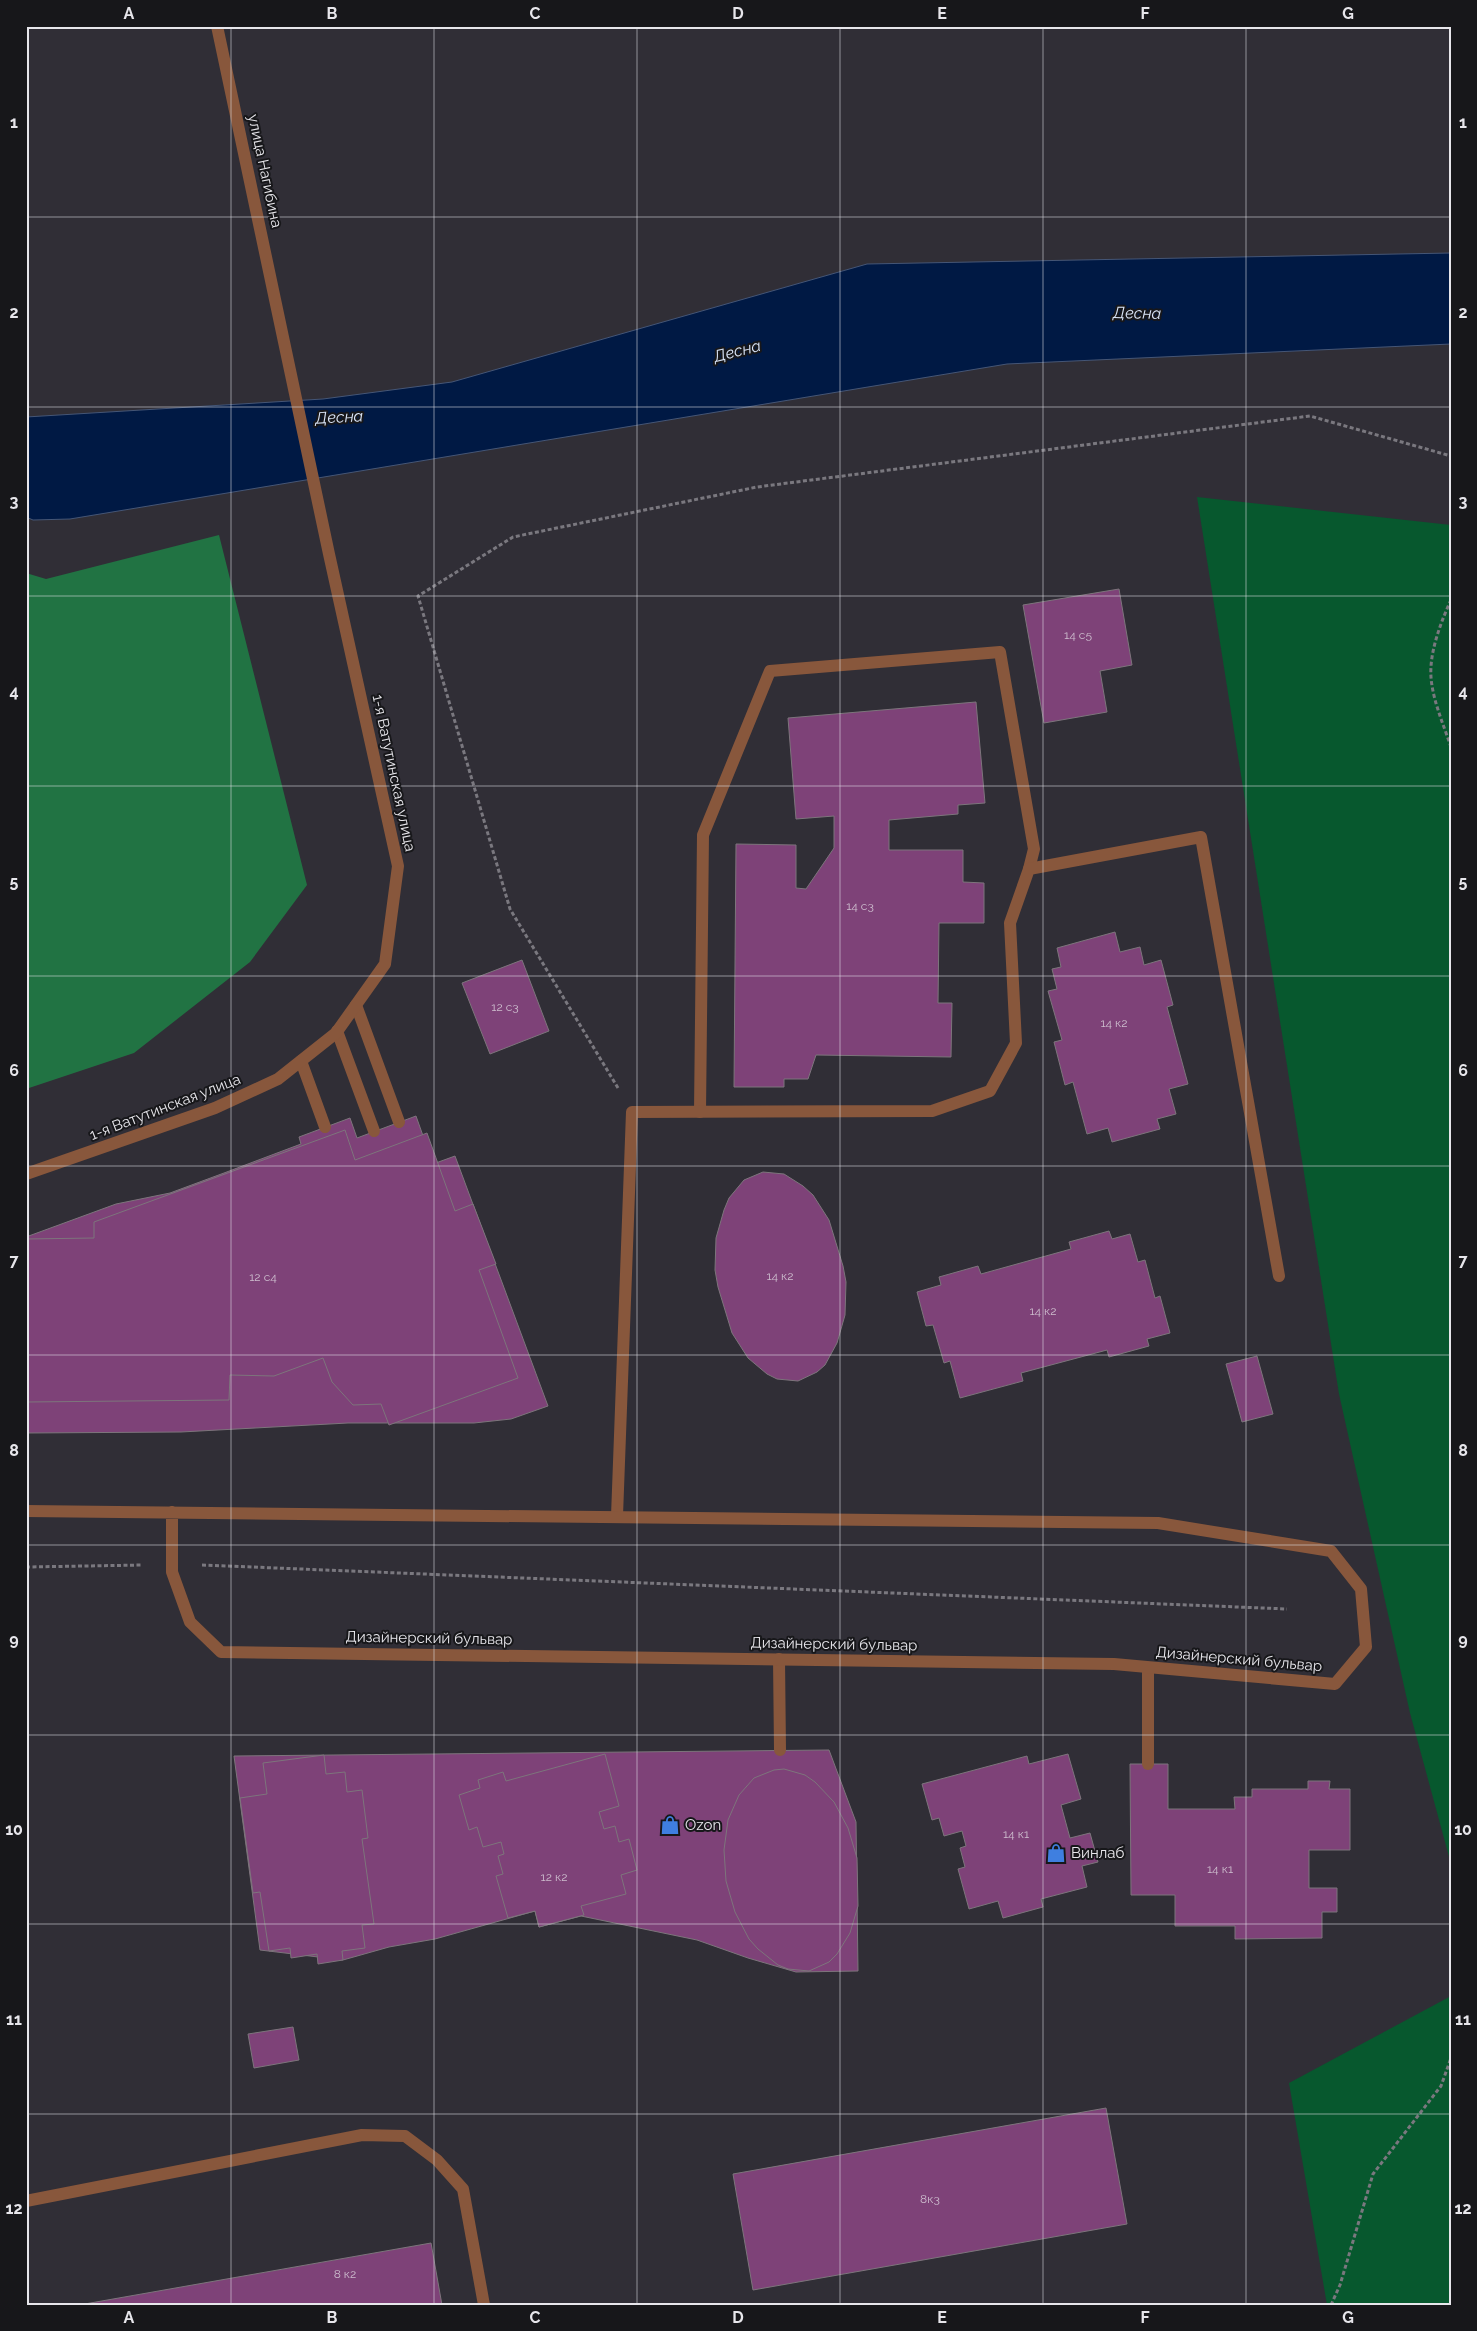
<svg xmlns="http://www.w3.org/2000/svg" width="1477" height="2331" font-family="Raleway,sans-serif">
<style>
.green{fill:#07582e}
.forest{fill:#217343}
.water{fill:#001944;stroke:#455676}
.building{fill:#7e4278;stroke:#7d757c}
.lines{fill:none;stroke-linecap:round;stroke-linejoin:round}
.path{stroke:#7a787f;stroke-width:3;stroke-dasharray:4 2.5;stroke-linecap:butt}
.service{stroke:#88573c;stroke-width:12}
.minor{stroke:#88573c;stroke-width:12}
.grid{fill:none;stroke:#e7e6eb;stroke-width:1;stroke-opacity:0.55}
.labels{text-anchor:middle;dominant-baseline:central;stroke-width:4;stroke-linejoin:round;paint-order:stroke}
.number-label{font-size:12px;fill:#cdbdce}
.street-label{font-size:15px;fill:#e7e6eb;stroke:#17171a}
.poi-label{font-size:15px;fill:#e7e6eb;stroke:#17171a;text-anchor:start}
.water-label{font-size:16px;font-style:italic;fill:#dae5f8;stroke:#17171a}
.neatline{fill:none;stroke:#e7e6eb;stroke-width:2}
.grid-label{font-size:16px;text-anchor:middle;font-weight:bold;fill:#e7e6eb}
</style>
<rect width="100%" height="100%" fill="#302e36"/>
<g class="green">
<path d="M 1197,497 L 1451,525 L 1451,1864 L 1410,1713 L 1339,1394 Z"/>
<path d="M 1451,1996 L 1451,2305 L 1327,2305 L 1289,2083 Z"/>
</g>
<path class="forest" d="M 219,535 L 307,885 L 250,962 L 134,1053 L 26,1089 L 26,573 L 46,579 Z"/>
<path class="water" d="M 1451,253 L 1451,344 L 1007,364 L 70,519 L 33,520 L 26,517 L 26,417 L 323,399 L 452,382 L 867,264 Z"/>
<g class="building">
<path d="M 1119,589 L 1132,665 L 1100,671 L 1107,712 L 1044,723 L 1023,605 Z"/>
<path d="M 976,702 L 985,803 L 958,805 L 958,814 L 889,820 L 889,850 L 963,850 L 963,882 L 984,883 L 984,923 L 939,923 L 938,1003 L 952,1003 L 951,1057 L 816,1055 L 808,1079 L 784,1079 L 784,1087 L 734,1087 L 736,844 L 796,845 L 796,888 L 806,889 L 834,848 L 834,816 L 796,819 L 788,718 Z"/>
<path d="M 1115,932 L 1120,952 L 1140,947 L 1144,965 L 1161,960 L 1173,1005 L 1167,1007 L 1188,1084 L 1169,1089 L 1176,1114 L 1157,1119 L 1160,1129 L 1112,1142 L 1108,1128 L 1087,1134 L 1073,1082 L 1065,1085 L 1054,1042 L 1062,1040 L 1048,991 L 1057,989 L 1052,969 L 1061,967 L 1057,948 Z"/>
<path d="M 522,960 L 549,1031 L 490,1054 L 462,983 Z"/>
<path d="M 416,1116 L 433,1164 L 455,1156 L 548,1406 L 511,1419 L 474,1423 L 348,1423 L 181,1432 L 26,1433 L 26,1237 L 116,1204 L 170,1193 L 224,1173 L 301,1144 L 299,1137 L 350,1118 L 357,1138 Z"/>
<path d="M 345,1130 L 355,1160 L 427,1133 L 455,1211 L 473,1204 L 496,1264 L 479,1270 L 518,1378 L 389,1425 L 381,1404 L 353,1405 L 332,1382 L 323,1358 L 274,1376 L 230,1375 L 229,1400 L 26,1402 L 26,1239 L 94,1238 L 94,1222 Z"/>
<path d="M 763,1172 L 784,1174 L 803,1186 L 813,1195 L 829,1220 L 843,1266 L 846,1282 L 845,1315 L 837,1343 L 825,1365 L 817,1372 L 798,1381 L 777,1379 L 767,1374 L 748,1358 L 732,1333 L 718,1287 L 715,1270 L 716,1238 L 724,1210 L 729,1198 L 744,1180 Z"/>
<path d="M 1109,1231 L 1112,1239 L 1130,1234 L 1138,1262 L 1145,1260 L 1155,1298 L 1160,1296 L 1170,1333 L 1147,1339 L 1149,1346 L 1109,1357 L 1107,1350 L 1021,1373 L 1023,1381 L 960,1398 L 950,1361 L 944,1363 L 933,1325 L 926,1326 L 917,1292 L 941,1285 L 939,1277 L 978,1266 L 981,1274 L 1071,1249 L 1069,1242 Z"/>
<path d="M 1257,1356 L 1273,1414 L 1242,1422 L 1226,1364 Z"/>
<path d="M 829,1750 L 856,1822 L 858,1971 L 796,1972 L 748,1958 L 697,1940 L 581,1916 L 539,1927 L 535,1911 L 435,1939 L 389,1947 L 343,1960 L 260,1950 L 234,1756 Z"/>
<path d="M 605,1754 L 619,1806 L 599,1812 L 604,1829 L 615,1826 L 619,1842 L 629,1839 L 637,1870 L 621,1875 L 626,1894 L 581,1906 L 584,1915 L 539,1927 L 535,1911 L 508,1918 L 496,1876 L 503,1874 L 498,1856 L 504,1854 L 501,1842 L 483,1847 L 477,1827 L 469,1830 L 459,1795 L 480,1788 L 478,1780 L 503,1772 L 506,1781 Z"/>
<path d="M 1068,1754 L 1081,1799 L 1061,1805 L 1070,1838 L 1090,1833 L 1098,1862 L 1082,1866 L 1087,1887 L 1041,1899 L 1043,1907 L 1003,1918 L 998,1901 L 969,1909 L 958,1869 L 965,1867 L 960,1848 L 966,1846 L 962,1831 L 944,1836 L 939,1818 L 932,1820 L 922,1784 L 1027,1756 L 1029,1764 Z"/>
<path d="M 324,1755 L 326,1774 L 345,1772 L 347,1792 L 362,1790 L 368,1838 L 362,1839 L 374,1924 L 362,1925 L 365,1948 L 342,1951 L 343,1960 L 318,1964 L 317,1954 L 291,1958 L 290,1948 L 269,1951 L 260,1892 L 253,1893 L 240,1798 L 267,1794 L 263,1763 Z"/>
<path d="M 1130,1764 L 1168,1764 L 1168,1809 L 1235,1809 L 1234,1797 L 1252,1797 L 1252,1789 L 1308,1789 L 1308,1781 L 1330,1781 L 1329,1789 L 1350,1789 L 1350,1850 L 1309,1850 L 1309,1888 L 1337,1888 L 1337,1912 L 1322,1912 L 1322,1938 L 1235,1939 L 1235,1926 L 1175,1926 L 1175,1895 L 1131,1895 Z"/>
<path d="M 784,1769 L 805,1775 L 815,1782 L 834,1802 L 848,1828 L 857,1858 L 858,1906 L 850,1933 L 837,1954 L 829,1962 L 809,1971 L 788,1969 L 778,1965 L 758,1949 L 749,1939 L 735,1912 L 726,1881 L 724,1850 L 728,1820 L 739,1795 L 754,1778 L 774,1770 Z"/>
<path d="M 293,2027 L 299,2060 L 254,2068 L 248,2034 Z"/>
<path d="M 1106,2108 L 1127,2224 L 753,2290 L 733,2174 Z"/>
<path d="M 431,2243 L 442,2305 L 79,2305 Z"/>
</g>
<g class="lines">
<g class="path">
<path d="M 1451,600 C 1442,619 1432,646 1431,667 C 1429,692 1443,723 1451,747"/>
<path d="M 618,1088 L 510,909 L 418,596 L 513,537 L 757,487 L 1310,416 L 1451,456"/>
<path d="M 202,1565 L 1287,1609"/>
<path d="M 26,1567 L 143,1565"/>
<path d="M 1331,2305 L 1340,2285 L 1373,2174 L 1441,2086 L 1451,2058"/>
</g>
<g class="service">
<path d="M 356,1005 L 399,1122"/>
<path d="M 337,1031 L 374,1131"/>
<path d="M 301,1061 L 325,1127"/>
<path d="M 700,1112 L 703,835 L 770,671 L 1000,652 L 1034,849 L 1029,869"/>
<path d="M 617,1516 L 632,1112 L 932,1111 L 990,1091 L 1016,1043 L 1010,923 L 1029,869 L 1201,837 L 1279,1276"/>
<path d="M 779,1659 L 780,1750"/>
<path d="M 1148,1668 L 1148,1764"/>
<path d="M 26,2201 L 362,2135 L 405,2136 L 437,2160 L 463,2189 L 484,2305"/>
</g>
<g class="minor">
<path d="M 26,1174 L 215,1108 L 278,1079 L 336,1033 L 385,964 L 398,866 L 329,554 L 217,26"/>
<path d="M 26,1511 L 1158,1523 L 1331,1551 L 1361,1589 L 1366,1647 L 1335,1684 L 1114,1664 L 221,1652 L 190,1622 L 172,1572 L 172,1512"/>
</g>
</g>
<path class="grid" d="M 231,26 L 231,2305M 434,26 L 434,2305M 637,26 L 637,2305M 840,26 L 840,2305M 1043,26 L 1043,2305M 1246,26 L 1246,2305M 26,217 L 1451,217M 26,407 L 1451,407M 26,596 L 1451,596M 26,786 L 1451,786M 26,976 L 1451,976M 26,1166 L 1451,1166M 26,1355 L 1451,1355M 26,1545 L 1451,1545M 26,1735 L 1451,1735M 26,1924 L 1451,1924M 26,2114 L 1451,2114"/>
<defs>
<g id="shop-bare" transform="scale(1.5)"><path d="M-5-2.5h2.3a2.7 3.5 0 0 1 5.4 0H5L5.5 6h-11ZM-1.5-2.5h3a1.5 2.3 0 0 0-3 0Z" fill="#3f7fe0" stroke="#17171a" stroke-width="2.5" paint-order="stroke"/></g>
</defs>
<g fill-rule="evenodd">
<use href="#shop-bare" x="670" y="1825"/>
<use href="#shop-bare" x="1056" y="1853"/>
</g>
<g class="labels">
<g class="number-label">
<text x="1078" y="635">14 с5</text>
<text x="860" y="906">14 с3</text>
<text x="505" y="1007">12 с3</text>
<text x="1114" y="1023">14 к2</text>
<text x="780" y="1276">14 к2</text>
<text x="263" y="1277">12 с4</text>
<text x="1043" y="1311">14 к2</text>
<text x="1016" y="1834">14 к1</text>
<text x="1220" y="1869">14 к1</text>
<text x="554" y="1877">12 к2</text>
<text x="930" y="2199">8к3</text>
<text x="345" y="2274">8 к2</text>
</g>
<g class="street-label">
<text transform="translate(265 171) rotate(78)">улица Нагибина</text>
<text transform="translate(394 773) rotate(78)">1-я Ватутинская улица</text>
<text transform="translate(165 1107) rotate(-21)">1-я Ватутинская улица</text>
<text transform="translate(429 1638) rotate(1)">Дизайнерский бульвар</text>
<text transform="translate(834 1644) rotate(1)">Дизайнерский бульвар</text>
<text transform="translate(1239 1659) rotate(5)">Дизайнерский бульвар</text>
</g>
<g class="poi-label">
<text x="685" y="1825">Ozon</text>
<text x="1071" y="1853">Винлаб</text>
</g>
<g class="water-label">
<text transform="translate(1137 313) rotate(1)">Десна</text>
<text transform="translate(737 351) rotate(-14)">Десна</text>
<text transform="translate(339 417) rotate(-3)">Десна</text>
</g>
</g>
<rect width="1477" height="2331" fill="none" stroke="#17171a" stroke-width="55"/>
<rect x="28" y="28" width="1422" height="2276" class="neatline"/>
<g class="grid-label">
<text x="129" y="19">A</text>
<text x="332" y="19">B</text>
<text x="535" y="19">C</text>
<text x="738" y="19">D</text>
<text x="942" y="19">E</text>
<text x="1145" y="19">F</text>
<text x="1348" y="19">G</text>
<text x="14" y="128">1</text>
<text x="1463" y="128">1</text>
<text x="14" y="318">2</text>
<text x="1463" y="318">2</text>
<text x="14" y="507">3</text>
<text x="1463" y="507">3</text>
<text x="14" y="697">4</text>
<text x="1463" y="697">4</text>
<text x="14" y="887">5</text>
<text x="1463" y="887">5</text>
<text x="14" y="1076">6</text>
<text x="1463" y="1076">6</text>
<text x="14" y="1266">7</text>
<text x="1463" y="1266">7</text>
<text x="14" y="1456">8</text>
<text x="1463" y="1456">8</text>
<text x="14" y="1645">9</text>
<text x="1463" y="1645">9</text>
<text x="14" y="1835">10</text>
<text x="1463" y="1835">10</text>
<text x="14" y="2025">11</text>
<text x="1463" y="2025">11</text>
<text x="14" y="2214">12</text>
<text x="1463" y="2214">12</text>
<text x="129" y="2323">A</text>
<text x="332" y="2323">B</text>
<text x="535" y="2323">C</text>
<text x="738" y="2323">D</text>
<text x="942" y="2323">E</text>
<text x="1145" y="2323">F</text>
<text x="1348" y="2323">G</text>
</g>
</svg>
